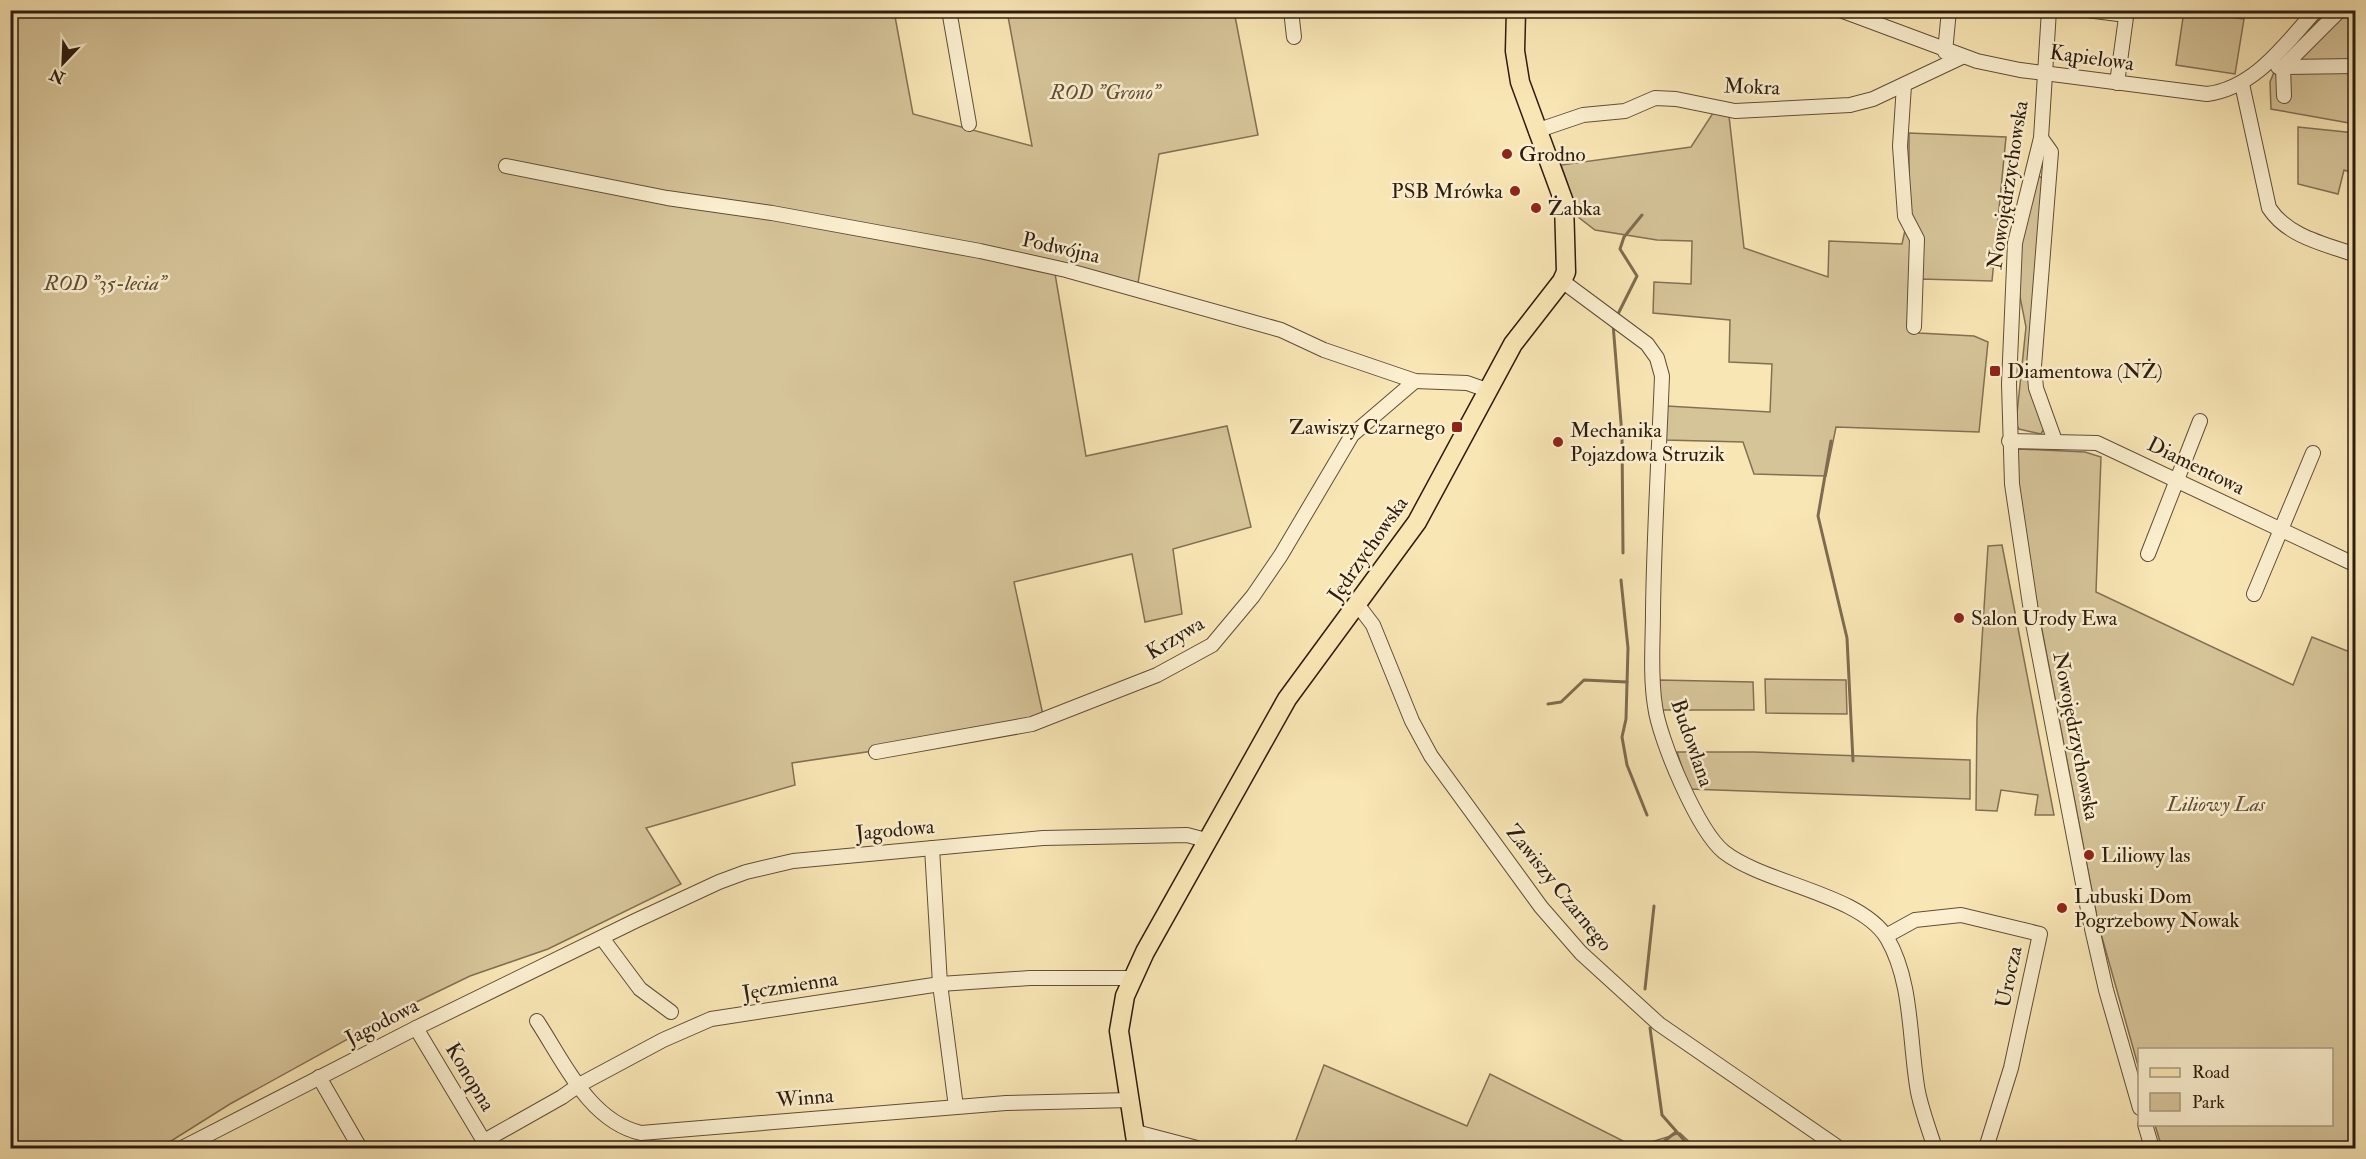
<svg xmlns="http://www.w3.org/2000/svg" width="2366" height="1159" font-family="'IM FELL Double Pica',serif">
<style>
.green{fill:#d6c499;stroke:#827054;stroke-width:1.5}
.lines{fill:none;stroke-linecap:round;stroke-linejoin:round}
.stream{stroke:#7e6c51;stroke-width:3}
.minor-casing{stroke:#604e38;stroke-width:16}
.major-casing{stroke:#2d1c0f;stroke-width:21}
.minor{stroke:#fbefcf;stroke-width:14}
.major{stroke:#f9e6b5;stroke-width:18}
.poi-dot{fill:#8f2418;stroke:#fbefcf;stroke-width:2}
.labels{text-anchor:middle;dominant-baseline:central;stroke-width:5;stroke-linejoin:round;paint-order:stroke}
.street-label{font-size:21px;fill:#2d1c0f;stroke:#fbefcf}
.park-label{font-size:21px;font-style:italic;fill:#604e38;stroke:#fbefcf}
.poi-label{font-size:21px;fill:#2d1c0f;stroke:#fbefcf;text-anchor:start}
</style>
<rect width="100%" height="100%" fill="#f9e6b5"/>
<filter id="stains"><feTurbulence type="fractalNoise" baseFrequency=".00333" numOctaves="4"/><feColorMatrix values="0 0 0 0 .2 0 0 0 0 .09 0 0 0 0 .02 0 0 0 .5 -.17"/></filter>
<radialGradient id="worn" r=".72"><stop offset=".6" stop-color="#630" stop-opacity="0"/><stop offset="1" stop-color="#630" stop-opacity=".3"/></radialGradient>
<g class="green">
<path d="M 10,11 L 894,11 L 913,114 L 1032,146 L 1007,11 L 1234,11 L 1258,135 L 1159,154 L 1138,283 L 1053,262 L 1086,456 L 1227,426 L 1251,527 L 1173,549 L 1182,614 L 1145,622 L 1132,554 L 1014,582 L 1043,715 L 941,741 L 792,763 L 795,785 L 646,828 L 681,884 L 548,949 L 470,976 L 404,1008 L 230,1104 L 160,1148 L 11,1148 Z"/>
<path d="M 2184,11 L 2244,19 L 2235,74 L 2176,65 Z"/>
<path d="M 2327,11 L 2355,11 L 2355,124 L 2271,109 L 2270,82 L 2278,63 Z"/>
<path d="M 1713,113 L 1729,116 L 1744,248 L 1828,277 L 1829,241 L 1902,244 L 1909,212 L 1909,133 L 2006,137 L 1992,281 L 1921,279 L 1919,333 L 1974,336 L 1988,342 L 1979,432 L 1836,427 L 1826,476 L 1754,474 L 1743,442 L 1665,440 L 1667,406 L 1770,412 L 1772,364 L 1729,362 L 1730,320 L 1653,313 L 1654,282 L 1691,284 L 1692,241 L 1657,240 L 1595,230 L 1573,213 L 1568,185 L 1561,165 L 1691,147 Z"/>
<path d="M 2298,127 L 2355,133 L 2355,174 L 2344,170 L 2338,194 L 2298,184 Z"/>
<path d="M 2037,176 L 2043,178 L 2031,342 L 2044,429 L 2041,434 L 2019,429 L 2016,423 L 2026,327 L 2019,292 L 2020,244 Z"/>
<path d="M 2019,449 L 2085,452 L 2101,457 L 2096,592 L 2293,685 L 2312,637 L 2355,654 L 2355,1148 L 2162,1148 L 2155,1125 L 2332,1124 L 2332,1050 L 2140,1050 L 2139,1069 L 2098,923 L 2024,536 L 2015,455 Z"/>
<path d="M 2002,545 L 2054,815 L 2035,815 L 2038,795 L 2001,790 L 1997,811 L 1976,810 L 1977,718 L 1988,546 Z"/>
<path d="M 1765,679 L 1846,680 L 1847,714 L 1766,713 Z"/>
<path d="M 1658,680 L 1753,682 L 1754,710 L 1662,710 Z"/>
<path d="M 1677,752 L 1754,752 L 1970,760 L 1970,799 L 1689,789 Z"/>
<path d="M 1324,1065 L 1467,1126 L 1490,1074 L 1635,1147 L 1680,1133 L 1696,1148 L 1293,1148 Z"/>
</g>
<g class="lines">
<g class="stream">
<path d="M 1617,316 L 1637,276 L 1620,249 L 1624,237 L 1642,215"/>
<path d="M 1613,324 L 1622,435 L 1623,553"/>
<path d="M 1831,441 L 1818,516 L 1847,638 L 1853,761"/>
<path d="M 1621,580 L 1628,648 L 1626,719 L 1622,737 L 1627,765 L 1647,815"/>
<path d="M 1548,704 L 1561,702 L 1584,680 L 1627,682"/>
<path d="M 1645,989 L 1654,906"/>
<path d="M 1650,1028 L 1662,1115 L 1691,1148"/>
<path d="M 1658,1146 L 1676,1132"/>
</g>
<g class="minor-casing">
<g id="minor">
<path d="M 949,10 L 969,124"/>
<path d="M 1291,10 L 1294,37"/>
<path d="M 1840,10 L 1977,61 L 2020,70 L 2207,94 C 2255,88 2285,44 2316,10"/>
<path d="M 2049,10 L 2041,138 L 2015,243 L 2009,384 L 2012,484 L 2032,618 L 2090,920 L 2106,990 L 2140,1108"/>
<path d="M 2087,10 L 2126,15"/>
<path d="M 1945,52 L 1949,10"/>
<path d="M 2278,67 L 2356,66"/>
<path d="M 2117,83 L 2127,10"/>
<path d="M 2242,84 L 2269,208 C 2288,237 2325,244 2356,255"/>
<path d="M 1904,85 L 1900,146 L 1905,216 L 1917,239 L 1914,327"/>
<path d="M 2284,96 L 2283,67 L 2340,10"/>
<path d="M 1536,131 L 1583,115 L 1625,111 L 1655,98 L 1676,99 L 1735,111 L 1850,105 L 1873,99 L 1962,57"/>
<path d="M 2041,138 L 2051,152 L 2034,366 L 2036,388 L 2055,441"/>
<path d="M 506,166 L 667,198 L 772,213 L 980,251 L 1066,270 L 1281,330 L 1324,350 L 1415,381 L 1467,383 L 1487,390"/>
<path d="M 1562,281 L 1647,344 L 1657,358 L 1662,376 C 1659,454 1654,533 1653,611 C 1653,642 1650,675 1655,706 C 1659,739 1698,831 1724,852 C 1765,884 1860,894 1887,938 C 1913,982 1909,1042 1918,1092 C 1922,1111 1929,1130 1935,1148"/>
<path d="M 2009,441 L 2097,443 L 2356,565"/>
<path d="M 2148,554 L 2200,421"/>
<path d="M 2254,594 L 2313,453"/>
<path d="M 1357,604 L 1373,625 L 1412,721 L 1431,756 L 1541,907 L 1581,953 L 1659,1024 L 1839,1148"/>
<path d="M 876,752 L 1032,724 L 1157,675 L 1212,645 L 1253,596 L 1281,555 L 1352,435 L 1415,381"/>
<path d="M 932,848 L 940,984 L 956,1107"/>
<path d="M 1886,936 L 1915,920 L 1961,915 L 2040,934 L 2011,1068 L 1986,1148"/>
<path d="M 602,938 L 640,989 L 671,1012"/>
<path d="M 537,1021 C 564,1062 589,1121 641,1133 L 1006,1103 L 1131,1100"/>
<path d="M 416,1028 L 488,1148"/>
<path d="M 319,1077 L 360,1148"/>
<path d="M 2145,1124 L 2152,1148"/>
<path d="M 1136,1132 L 1197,1148"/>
<path d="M 484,1141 L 562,1097 L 579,1085 L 663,1040 L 711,1019 L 940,984 L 1030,978 L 1132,978"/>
<path d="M 182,1148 L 416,1028 L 635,921 L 719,882 L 746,872 L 793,861 L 976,844 L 1043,838 L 1187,835 L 1206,840"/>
</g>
</g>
<g class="major-casing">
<path id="major" d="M 1137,1148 L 1119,1031 L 1125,996 L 1145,952 L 1287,699 L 1417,522 L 1513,344 L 1562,281 L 1566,272 L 1564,202 L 1520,82 L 1515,51 L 1516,10"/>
</g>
<use href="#minor" class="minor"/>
<use href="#major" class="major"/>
</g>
<g class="poi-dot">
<circle cx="1507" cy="154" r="6"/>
<circle cx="1515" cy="191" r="6"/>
<circle cx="1536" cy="208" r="6"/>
<rect x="1989" y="365" width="12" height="12" rx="3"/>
<rect x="1451" y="421" width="12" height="12" rx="3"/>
<circle cx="1558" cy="442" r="6"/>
<circle cx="1959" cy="618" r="6"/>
<circle cx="2089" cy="855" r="6"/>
<circle cx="2062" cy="908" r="6"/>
</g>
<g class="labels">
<g class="street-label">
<text transform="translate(2092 58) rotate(8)">Kąpielowa</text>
<text transform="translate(1752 87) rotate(2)">Mokra</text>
<text transform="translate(2008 185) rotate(-81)">Nowojędrzychowska</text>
<text transform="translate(1061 248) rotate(13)">Podwójna</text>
<text transform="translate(2196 466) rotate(26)">Diamentowa</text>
<text transform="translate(1368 549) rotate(-55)">Jędrzychowska</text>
<text transform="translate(1175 638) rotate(-31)">Krzywa</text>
<text transform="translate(2076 736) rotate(79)">Nowojędrzychowska</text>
<text transform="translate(1692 743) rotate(71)">Budowlana</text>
<text transform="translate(895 830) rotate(-5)">Jagodowa</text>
<text transform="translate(1559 888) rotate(51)">Zawiszy Czarnego</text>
<text transform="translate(2009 977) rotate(-78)">Urocza</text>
<text transform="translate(790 986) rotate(-9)">Jęczmienna</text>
<text transform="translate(382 1022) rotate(-27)">Jagodowa</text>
<text transform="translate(470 1077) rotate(59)">Konopna</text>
<text transform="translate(805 1098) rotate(-5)">Winna</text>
</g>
<g class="park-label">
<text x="1105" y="92">ROD "Grono"</text>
<text x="105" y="283">ROD "35-lecia"</text>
<text x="2216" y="804">Liliowy Las</text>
</g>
<g class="poi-label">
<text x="1519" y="154">Grodno</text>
<text x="1503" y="191" text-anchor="end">PSB Mrówka</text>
<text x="1548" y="208">Żabka</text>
<text x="2007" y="371">Diamentowa (NŻ)</text>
<text x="1445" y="427" text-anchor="end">Zawiszy Czarnego</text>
<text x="1570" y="430">Mechanika<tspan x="1570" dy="24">Pojazdowa Struzik</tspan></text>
<text x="1971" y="618">Salon Urody Ewa</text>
<text x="2101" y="855">Liliowy las</text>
<text x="2074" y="896">Lubuski Dom<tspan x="2074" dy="24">Pogrzebowy Nowak</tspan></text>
</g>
</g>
<rect width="2366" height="1159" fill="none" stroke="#f9e6b5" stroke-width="36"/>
<rect x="12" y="12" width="2342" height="1135" fill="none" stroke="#2d1c0f" stroke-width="3"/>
<rect x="18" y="18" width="2330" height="1123" fill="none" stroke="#2d1c0f" stroke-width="1.5"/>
<rect x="2138" y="1048" width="195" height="78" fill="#fbefcf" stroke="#a99b82" stroke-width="1.5"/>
<rect x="2150" y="1068" width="30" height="9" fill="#f9e6b5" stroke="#a99b82" stroke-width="1.5"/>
<text x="2192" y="1078" font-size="18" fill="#2d1c0f">Road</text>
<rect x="2150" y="1093" width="30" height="18" fill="#d6c499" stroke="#a99b82" stroke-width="1.5"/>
<text x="2192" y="1108" font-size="18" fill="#2d1c0f">Park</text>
<g transform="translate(63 63) rotate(203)" stroke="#fbefcf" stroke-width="4.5" paint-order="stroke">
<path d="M0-4.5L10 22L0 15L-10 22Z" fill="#2d1c0f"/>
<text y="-9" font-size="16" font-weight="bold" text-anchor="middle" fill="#2d1c0f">N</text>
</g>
<rect width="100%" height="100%" filter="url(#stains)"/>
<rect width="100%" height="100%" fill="url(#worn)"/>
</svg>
